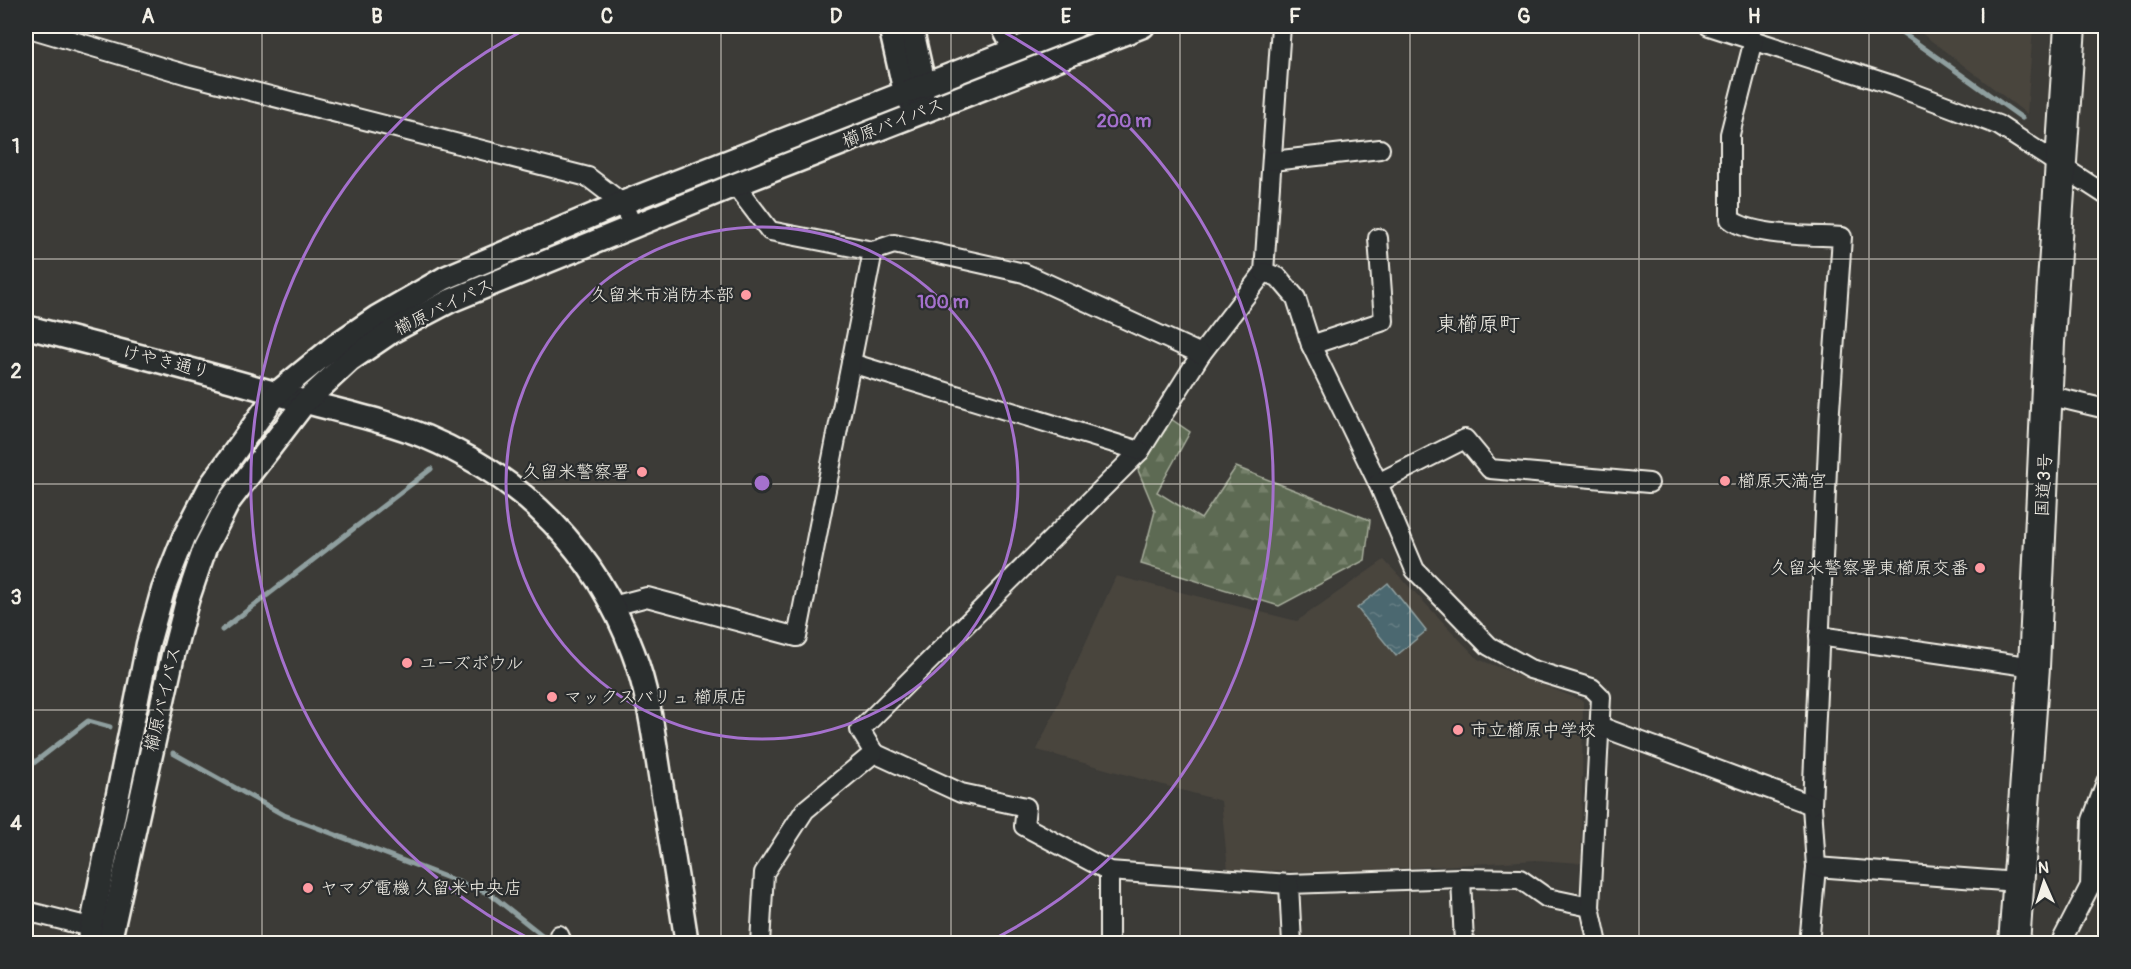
<svg xmlns="http://www.w3.org/2000/svg" width="2131" height="969" font-family="Pangolin,'Klee One',sans-serif">
<style>
.built{fill:#49453e}
.forest{fill:url(#forest-firs);stroke:#a8ae9d;stroke-width:1.5}
.water{fill:url(#water-ripples);stroke:#8f9f9f;stroke-width:1.5}
.lines{fill:none;stroke-linecap:round;stroke-linejoin:round}
.stream{stroke:#8f9f9f;stroke-width:5}
.minor-casing{stroke:#f4f1e8;stroke-width:22}
.tertiary-casing{stroke:#f4f1e8;stroke-width:27}
.trunk-casing{stroke:#f4f1e8;stroke-width:34}
.minor{stroke:#2a2d2e;stroke-width:18}
.tertiary{stroke:#2a2d2e;stroke-width:22}
.trunk{stroke:#2a2d2e;stroke-width:30}
.grid{fill:none;stroke:#f4f1e8;stroke-width:1.5;stroke-opacity:0.55}
.ring{fill:none;stroke:#a571cd;stroke-width:3}
.poi-dot{fill:#ff9aa2;stroke:#2a2d2e;stroke-width:2}
.labels{text-anchor:middle;dominant-baseline:central;stroke-width:4.5;stroke-linejoin:round;paint-order:stroke}
.street-label{font-size:18px;fill:#f4f1e8;stroke:#2a2d2e}
.poi-label{font-size:18px;fill:#f4f1e8;stroke:#2a2d2e;text-anchor:start}
.quarter-label{font-size:21px;fill:#f4f1e8;stroke:#2a2d2e}
.centre{fill:#a571cd;stroke:#2a2d2e;stroke-width:3}
.ring-label{font-size:18px;text-anchor:middle;font-weight:bold;fill:#a571cd;stroke:#2a2d2e;stroke-width:4.5;stroke-linejoin:round;paint-order:stroke}
.neatline{fill:none;stroke:#f4f1e8;stroke-width:2}
.grid-label{font-size:20px;text-anchor:middle;font-weight:bold;fill:#f4f1e8}
</style>
<defs>
<pattern id="forest-firs" width="22" height="20" patternUnits="userSpaceOnUse" patternTransform="scale(1.5)"><rect width="22" height="20" fill="#5d6a52"/><path d="M5 1l3.5 6h-7zM16 11l3.5 6h-7z" fill="#75806b"/></pattern>
<pattern id="water-ripples" width="26" height="14" patternUnits="userSpaceOnUse" patternTransform="scale(1.5)"><rect width="26" height="14" fill="#4b686f"/><path d="M2 4q2-2 4 0t4 0M15 11q2-2 4 0t4 0" fill="none" stroke="#667e84"/></pattern>
</defs>
<rect width="100%" height="100%" fill="#3c3b37"/>
<filter id="ink" filterUnits="userSpaceOnUse"><feTurbulence type="fractalNoise" baseFrequency=".0167" numOctaves="2"/><feDisplacementMap in="SourceGraphic" scale="12" xChannelSelector="R" yChannelSelector="G"/><feConvolveMatrix kernelMatrix="1 2 1 2 8 2 1 2 1" color-interpolation-filters="sRGB"/></filter>
<g filter="url(#ink)">
<g class="built">
<path d="M 1912,26 L 2033,26 L 2027,114 Z"/>
<path d="M 1384,560 L 1478,659 L 1583,701 L 1581,863 L 1536,860 L 1342,872 L 1228,870 L 1221,801 L 1037,750 L 1116,576 L 1297,621 Z"/>
</g>
<path class="forest" d="M 1171,419 L 1190,432 L 1157,492 L 1201,519 L 1236,467 L 1370,520 L 1365,560 L 1279,606 L 1141,564 L 1155,511 L 1138,470 L 1152,445 Z"/>
<path class="water" d="M 1388,583 L 1426,631 L 1396,656 L 1357,608 Z"/>
<g class="lines">
<g class="stream">
<path d="M 1893,26 L 2022,118"/>
<path d="M 2105,172 L 2106,172"/>
<path d="M 222,630 L 431,469"/>
<path d="M 173,753 L 284,815 L 490,894 L 543,936 L 547,944"/>
<path d="M 26,769 L 88,721 L 110,727"/>
</g>
<g class="minor-casing">
<g id="minor">
<path d="M 1000,26 L 1013,50"/>
<path d="M 1281,26 L 1264,272 L 1201,354 L 1140,451 L 860,730 L 874,753 L 961,793 L 1026,807 L 1024,826 L 1109,871 L 1289,884 L 1461,878 L 1520,879 L 1547,898 L 1590,907"/>
<path d="M 1709,26 L 1892,85 L 1998,125 L 2106,195"/>
<path d="M 26,27 L 188,75 L 588,177 L 622,203 L 633,226"/>
<path d="M 1754,40 L 1730,134 L 1730,219 C 1752,237 1813,235 1842,237 L 1829,424 L 1812,805 L 1816,867 L 1809,944"/>
<path d="M 1272,161 L 1380,149"/>
<path d="M 735,185 L 770,231 L 873,251 L 894,244 L 1024,273 L 1201,354"/>
<path d="M 1264,272 L 1278,277 L 1296,298 L 1311,345 L 1378,483 L 1415,570 L 1489,646 L 1530,669 L 1592,688 L 1601,697 L 1590,907 L 1598,944"/>
<path d="M 1311,345 L 1384,321 L 1378,238"/>
<path d="M 851,363 L 1140,451"/>
<path d="M 2047,395 L 2106,409"/>
<path d="M 1378,483 L 1465,439 L 1490,469 L 1649,483"/>
<path d="M 613,606 L 647,597 L 797,637 L 873,251"/>
<path d="M 1819,636 L 2034,667"/>
<path d="M 1599,726 L 1812,805"/>
<path d="M 1816,867 L 2017,882"/>
<path d="M 1461,878 L 1464,944"/>
<path d="M 1289,884 L 1292,944"/>
<path d="M 26,911 L 102,930"/>
<path d="M 559,935 L 563,944"/>
<path d="M 760,944 L 764,873 L 805,810 L 874,753"/>
<path d="M 1109,944 L 1109,871"/>
<path d="M 2064,944 L 2062,940 L 2090,886 L 2092,820 L 2106,782"/>
</g>
</g>
<g class="tertiary-casing">
<g id="tertiary">
<path d="M 890,26 L 905,92 L 912,105"/>
<path d="M 911,26 L 924,84 L 922,97"/>
<path d="M 26,327 C 113,349 201,371 288,397 C 333,410 382,419 426,437 C 524,478 596,552 633,652 C 649,694 654,738 661,782 C 670,836 679,890 687,944"/>
<path d="M 88,944 L 148,644 L 163,590 L 184,537 L 211,485 L 277,393 L 336,345 L 377,317 L 445,278 L 622,203 L 1076,26"/>
<path d="M 109,944 L 173,655 L 187,601 L 205,548 L 229,501 L 305,402 L 350,360 L 391,332 L 450,301 L 735,185 L 1143,26"/>
</g>
</g>
<g class="trunk-casing">
<path id="trunk" d="M 2014,944 L 2034,667 L 2049,343 L 2070,26"/>
</g>
<use href="#minor" class="minor"/>
<use href="#tertiary" class="tertiary"/>
<use href="#trunk" class="trunk"/>
</g>
</g>
<path class="grid" d="M 262,26 L 262,944M 492,26 L 492,944M 721,26 L 721,944M 951,26 L 951,944M 1180,26 L 1180,944M 1410,26 L 1410,944M 1639,26 L 1639,944M 1869,26 L 1869,944M 26,259 L 2106,259M 26,484 L 2106,484M 26,710 L 2106,710"/>
<g class="ring">
<circle cx="762" cy="483" r="256"/>
<path d="M538 943A512 512 0 0 1 530 27M994 27A512 512 0 0 1 986 943"/>
</g>
<g class="poi-dot">
<circle cx="746" cy="295" r="6"/>
<circle cx="642" cy="472" r="6"/>
<circle cx="1725" cy="481" r="6"/>
<circle cx="1980" cy="568" r="6"/>
<circle cx="407" cy="663" r="6"/>
<circle cx="552" cy="697" r="6"/>
<circle cx="1458" cy="730" r="6"/>
<circle cx="308" cy="888" r="6"/>
</g>
<g class="labels">
<g class="street-label">
<text transform="translate(893 123) rotate(-21)">櫛原バイパス</text>
<text transform="translate(444 307) rotate(-26)">櫛原バイパス</text>
<text transform="translate(166 362) rotate(14)">けやき通り</text>
<text transform="translate(2044 485) rotate(-87)">国道3号</text>
<text transform="translate(163 699) rotate(-77)">櫛原バイパス</text>
</g>
<g class="poi-label">
<text x="734" y="295" text-anchor="end">久留米市消防本部</text>
<text x="630" y="472" text-anchor="end">久留米警察署</text>
<text x="1737" y="481">櫛原天満宮</text>
<text x="1968" y="568" text-anchor="end">久留米警察署東櫛原交番</text>
<text x="419" y="663">ユーズボウル</text>
<text x="564" y="697">マックスバリュ 櫛原店</text>
<text x="1470" y="730">市立櫛原中学校</text>
<text x="320" y="888">ヤマダ電機 久留米中央店</text>
</g>
<g class="quarter-label">
<text x="1478" y="324">東櫛原町</text>
</g>
</g>
<circle cx="762" cy="483" r="9" class="centre"/>
<g class="ring-label">
<text x="1124" y="127">200 m</text>
<text x="943" y="308">100 m</text>
</g>
<rect width="2131" height="969" fill="none" stroke="#2a2d2e" stroke-width="66"/>
<g transform="translate(2044 882) rotate(357)" stroke="#2a2d2e" stroke-width="4.5" paint-order="stroke">
<path d="M0-4.5L10 22L0 15L-10 22Z" fill="#f4f1e8"/>
<text y="-9" font-size="16" font-weight="bold" text-anchor="middle" fill="#f4f1e8">N</text>
</g>
<rect x="33" y="33" width="2065" height="903" class="neatline"/>
<g class="grid-label">
<text x="148" y="23">A</text>
<text x="377" y="23">B</text>
<text x="607" y="23">C</text>
<text x="836" y="23">D</text>
<text x="1066" y="23">E</text>
<text x="1295" y="23">F</text>
<text x="1524" y="23">G</text>
<text x="1754" y="23">H</text>
<text x="1983" y="23">I</text>
<text x="16" y="153">1</text>
<text x="16" y="378">2</text>
<text x="16" y="604">3</text>
<text x="16" y="830">4</text>
</g>
</svg>
